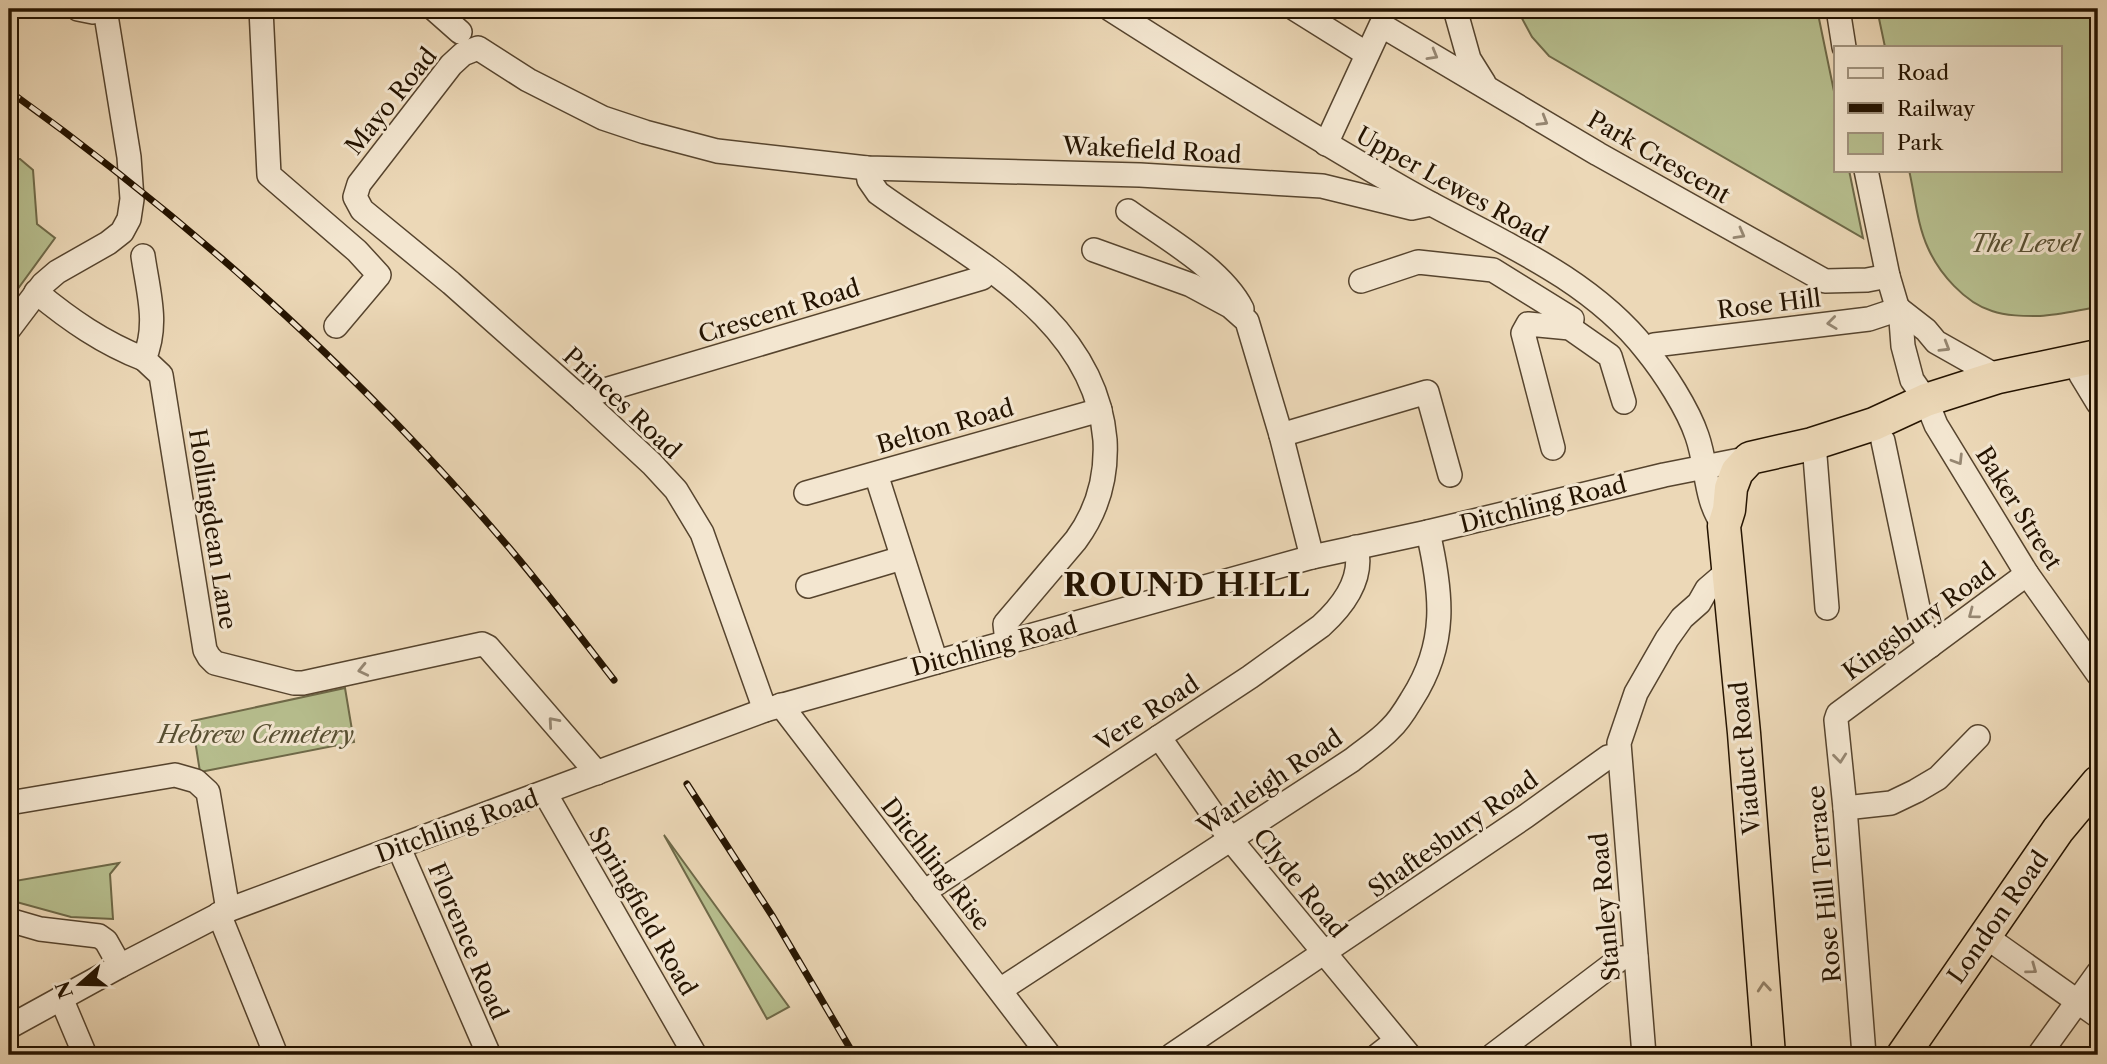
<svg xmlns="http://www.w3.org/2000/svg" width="2107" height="1064" font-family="'Libre Caslon Text',serif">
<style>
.green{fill:#b7bf8f;stroke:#6e6948;stroke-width:2}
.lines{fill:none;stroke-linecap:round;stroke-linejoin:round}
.minor-casing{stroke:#56442e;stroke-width:26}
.highway-casing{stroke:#241300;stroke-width:35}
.minor{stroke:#f3e6d0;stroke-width:23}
.highway{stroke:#ecd8b7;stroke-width:32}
.rail-casing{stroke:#241300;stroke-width:7}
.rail{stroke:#f3e6d0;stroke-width:4.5;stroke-dasharray:13;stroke-linecap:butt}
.oneway{stroke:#968772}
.oneway2{stroke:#927f65}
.labels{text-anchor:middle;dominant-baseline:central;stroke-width:6;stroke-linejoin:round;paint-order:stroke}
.street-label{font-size:24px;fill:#241300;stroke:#f3e6d0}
.park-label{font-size:24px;font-style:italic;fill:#574f32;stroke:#f3e6d0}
.district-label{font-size:32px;font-weight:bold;letter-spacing:2px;fill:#241300;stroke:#f3e6d0}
</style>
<rect width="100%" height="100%" fill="#ecd8b7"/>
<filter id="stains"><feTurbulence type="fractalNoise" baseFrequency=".00286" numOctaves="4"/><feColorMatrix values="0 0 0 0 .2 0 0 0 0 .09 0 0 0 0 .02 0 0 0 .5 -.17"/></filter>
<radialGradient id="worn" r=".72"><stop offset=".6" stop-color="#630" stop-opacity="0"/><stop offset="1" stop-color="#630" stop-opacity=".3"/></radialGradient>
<g class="green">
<path d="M 1517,9 L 1817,9 L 1836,101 L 1836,170 L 1849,170 L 1863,238 L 1549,56 L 1532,37 Z"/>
<path d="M 1877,9 L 2098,9 L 2098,307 C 2079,310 2059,315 2040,316 C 2024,316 2006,316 1992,311 C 1965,303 1939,273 1928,248 C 1917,224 1915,196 1909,170 L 2060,170 L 2060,47 L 1885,47 Z"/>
<path d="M 9,159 L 20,159 L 33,170 L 37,224 L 55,238 L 9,301 Z"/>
<path d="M 345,688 L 354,742 L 200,772 L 192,721 Z"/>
<path d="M 664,835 L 789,1007 L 767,1019 Z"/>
<path d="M 119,863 L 110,874 L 113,919 L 71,917 L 9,900 L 9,882 Z"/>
</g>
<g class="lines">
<g class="minor-casing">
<g id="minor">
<path d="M 78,9 L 93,12 L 105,10"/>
<path d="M 261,9 L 269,175 L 357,251 L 379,275 L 336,326"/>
<path d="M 434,9 L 460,32"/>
<path d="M 1110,9 C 1207,71 1305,132 1404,189 C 1486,236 1586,273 1646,350 C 1664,372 1688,409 1697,436 C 1708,467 1704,499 1724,526"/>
<path d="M 1295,9 L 1367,54"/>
<path d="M 1455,9 L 1469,59 L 1484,83"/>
<path d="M 1838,9 L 1844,47"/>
<path d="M 1326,144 L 1381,25 L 1598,154 L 1825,281 L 1867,280 L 1888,276"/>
<path d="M 867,168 L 869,180 L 878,193 C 966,257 1095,316 1105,440 C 1107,477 1098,510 1076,540 L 1005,624 L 1007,642"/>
<path d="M 1866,170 L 1888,276 L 1901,320 L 1903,346 L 1912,380 L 1926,400 L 1936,425 L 2027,574 L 2098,674"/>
<path d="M 1128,211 C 1164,237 1222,269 1242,309"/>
<path d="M 1094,250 L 1191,285 L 1230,306 L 1247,321 L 1281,435 L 1312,557"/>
<path d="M 143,256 C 148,291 159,325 144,359 L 161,375 L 205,650 L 209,657 L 215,663 L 294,683 L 303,683 L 482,644 L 488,647 L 597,773"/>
<path d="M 1361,281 L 1418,262 L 1493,270 L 1572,319 L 1570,328"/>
<path d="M 36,292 C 70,320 103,343 144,359"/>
<path d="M 1899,309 L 1926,330 L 1936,342 L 1998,377"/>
<path d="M 9,329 L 43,284 L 57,272 L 108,243 L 122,232 L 129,219 L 132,199 L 129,157 L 105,9"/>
<path d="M 1647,350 L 1654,345 L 1869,319 L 1899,309"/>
<path d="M 2077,361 L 2081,375 L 2098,403"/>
<path d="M 583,400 L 588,395 L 982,278 L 987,269"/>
<path d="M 1281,435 L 1427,392 L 1450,475"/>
<path d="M 1883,441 L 1924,636 L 1930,646"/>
<path d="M 1812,444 L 1815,456 L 1827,608"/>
<path d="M 1553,448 L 1523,333 L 1528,324 L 1570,328 L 1610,356 L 1624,402"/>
<path d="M 876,474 L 936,662"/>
<path d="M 806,493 L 1100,410"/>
<path d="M 808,586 L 902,558"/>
<path d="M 781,705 L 1049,1055"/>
<path d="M 765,710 L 702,533 L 676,490 L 652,464 L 583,400 L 451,283 L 362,210 L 355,197 L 359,184 L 451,65 L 463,54 L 478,48 L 528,80 L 603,118 L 645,132 L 717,151 L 867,168 L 1140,175 L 1322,186 L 1412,208 L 1431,204"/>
<path d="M 1159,737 L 1231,840 L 1409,1055"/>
<path d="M 545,793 L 695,1055"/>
<path d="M 9,803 L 175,775 L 196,781 L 208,792 L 228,910"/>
<path d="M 1845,808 L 1891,803 L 1916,791 L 1938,778 L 1978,737"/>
<path d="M 399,848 L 489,1055"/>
<path d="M 924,892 L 1250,677 L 1321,626 C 1343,606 1364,578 1356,547"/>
<path d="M 219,914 L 276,1055"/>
<path d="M 9,920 L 40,929 L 99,936 L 106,941 L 120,966"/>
<path d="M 1985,936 L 2098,1016"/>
<path d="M 1000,990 L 1352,760 C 1364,750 1379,741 1390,729 C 1399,721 1406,709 1412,699 C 1448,643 1442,593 1428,532"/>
<path d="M 61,998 L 85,1055"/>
<path d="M 9,1027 L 120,966 L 228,910 L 765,710 L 1312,557 L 1428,532 L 1664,475 L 1750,458"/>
<path d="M 1172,1055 L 1526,816 L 1608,757 L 1618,755"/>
<path d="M 1378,1055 L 1396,1041"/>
<path d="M 1493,1055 L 1613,964 L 1622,958 L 1636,957"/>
<path d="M 1644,1055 L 1619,743 L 1636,693 L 1667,639 L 1682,618 L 1699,603 L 1707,589 L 1728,571"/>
<path d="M 1864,1055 L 1845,808 L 1836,720 L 1838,714 L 2027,574"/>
<path d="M 2039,1055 L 2098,973"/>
</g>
</g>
<g class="highway-casing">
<g id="highway">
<path d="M 1769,1055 L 1744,733 L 1724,526 L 1729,510 L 1731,488 L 1737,472 L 1750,458 L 1812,444 L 1874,424 L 1926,400 L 1998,377 L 2098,356"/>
<path d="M 1903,1055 L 2058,830 L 2098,782"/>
</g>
</g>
<use href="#minor" class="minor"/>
<use href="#highway" class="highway"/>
<g class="rail-casing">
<g id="rail">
<path d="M 9,91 C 190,221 360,373 505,543 C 543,587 578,634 614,680"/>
<path d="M 687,784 L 773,917 L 854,1055"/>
</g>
</g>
<use href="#rail" class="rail"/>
</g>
<defs><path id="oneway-chevron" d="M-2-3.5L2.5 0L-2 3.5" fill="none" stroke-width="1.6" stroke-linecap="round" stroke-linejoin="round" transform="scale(1.75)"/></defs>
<g class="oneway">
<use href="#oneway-chevron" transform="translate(1433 55) rotate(30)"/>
<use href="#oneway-chevron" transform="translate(1543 121) rotate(31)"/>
<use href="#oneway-chevron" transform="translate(1740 234) rotate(29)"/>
<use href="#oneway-chevron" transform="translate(1832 323) rotate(173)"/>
<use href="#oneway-chevron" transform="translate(1945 347) rotate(31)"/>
<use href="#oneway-chevron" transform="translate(1958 460) rotate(58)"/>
<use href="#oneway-chevron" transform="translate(1973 614) rotate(143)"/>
<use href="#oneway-chevron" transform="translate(363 670) rotate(167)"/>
<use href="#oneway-chevron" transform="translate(553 722) rotate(-131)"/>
<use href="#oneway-chevron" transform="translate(1840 758) rotate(84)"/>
<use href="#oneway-chevron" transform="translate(2032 969) rotate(36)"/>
</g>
<use class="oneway2" href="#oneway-chevron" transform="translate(1764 987) rotate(-95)"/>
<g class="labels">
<g class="street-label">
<text transform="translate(391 101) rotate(-51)">Mayo Road</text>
<text transform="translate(1152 150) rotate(3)">Wakefield Road</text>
<text transform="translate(1659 157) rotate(30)">Park Crescent</text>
<text transform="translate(1452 185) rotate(29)">Upper Lewes Road</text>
<text transform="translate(1769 304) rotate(-7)">Rose Hill</text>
<text transform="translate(779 311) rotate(-17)">Crescent Road</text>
<text transform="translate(622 403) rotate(43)">Princes Road</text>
<text transform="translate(945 426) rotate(-16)">Belton Road</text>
<text transform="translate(1543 504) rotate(-14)">Ditchling Road</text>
<text transform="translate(2019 508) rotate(58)">Baker Street</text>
<text transform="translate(213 529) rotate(81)">Hollingdean Lane</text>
<text transform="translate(1919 621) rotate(-36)">Kingsbury Road</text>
<text transform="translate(994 646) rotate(-15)">Ditchling Road</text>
<text transform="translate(1147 713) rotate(-33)">Vere Road</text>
<text transform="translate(1745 758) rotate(-95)">Viaduct Road</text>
<text transform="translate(1270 782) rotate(-34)">Warleigh Road</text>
<text transform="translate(457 826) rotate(-20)">Ditchling Road</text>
<text transform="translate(1453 834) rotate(-35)">Shaftesbury Road</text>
<text transform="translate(936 864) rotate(52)">Ditchling Rise</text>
<text transform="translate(1300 883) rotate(51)">Clyde Road</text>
<text transform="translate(1824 884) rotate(-95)">Rose Hill Terrace</text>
<text transform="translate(1605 907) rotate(-95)">Stanley Road</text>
<text transform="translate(643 911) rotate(60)">Springfield Road</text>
<text transform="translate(1998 917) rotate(-55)">London Road</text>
<text transform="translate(468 941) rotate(67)">Florence Road</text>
</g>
<g class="park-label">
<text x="2025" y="243">The Level</text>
<text x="256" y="734">Hebrew Cemetery</text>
</g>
<g class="district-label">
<text x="1187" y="584">ROUND HILL</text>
</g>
</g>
<rect width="2107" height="1064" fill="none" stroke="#ecd8b7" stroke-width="35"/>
<rect x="10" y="10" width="2086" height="1043" fill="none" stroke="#241300" stroke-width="3.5"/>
<rect x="18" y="18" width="2072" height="1029" fill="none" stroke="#241300" stroke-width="2"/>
<rect x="1834" y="46" width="228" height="126" fill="#f3e6d0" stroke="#a0927d" stroke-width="2"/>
<rect x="1848" y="68" width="35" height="10" fill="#f3e6d0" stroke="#a0927d" stroke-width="2"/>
<text x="1897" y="80" font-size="21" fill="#241300">Road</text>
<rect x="1848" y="103" width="35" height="10" fill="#241300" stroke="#a0927d" stroke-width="2"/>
<text x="1897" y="116" font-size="21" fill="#241300">Railway</text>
<rect x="1848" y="133" width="35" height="21" fill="#b7bf8f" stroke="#a0927d" stroke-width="2"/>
<text x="1897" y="150" font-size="21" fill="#241300">Park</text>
<g transform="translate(80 984) rotate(250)" stroke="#f3e6d0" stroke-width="5" paint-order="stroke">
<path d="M0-5L12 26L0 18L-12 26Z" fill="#241300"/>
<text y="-10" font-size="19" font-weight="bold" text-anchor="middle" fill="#241300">N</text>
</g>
<rect width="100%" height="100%" filter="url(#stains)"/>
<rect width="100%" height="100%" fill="url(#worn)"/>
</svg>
